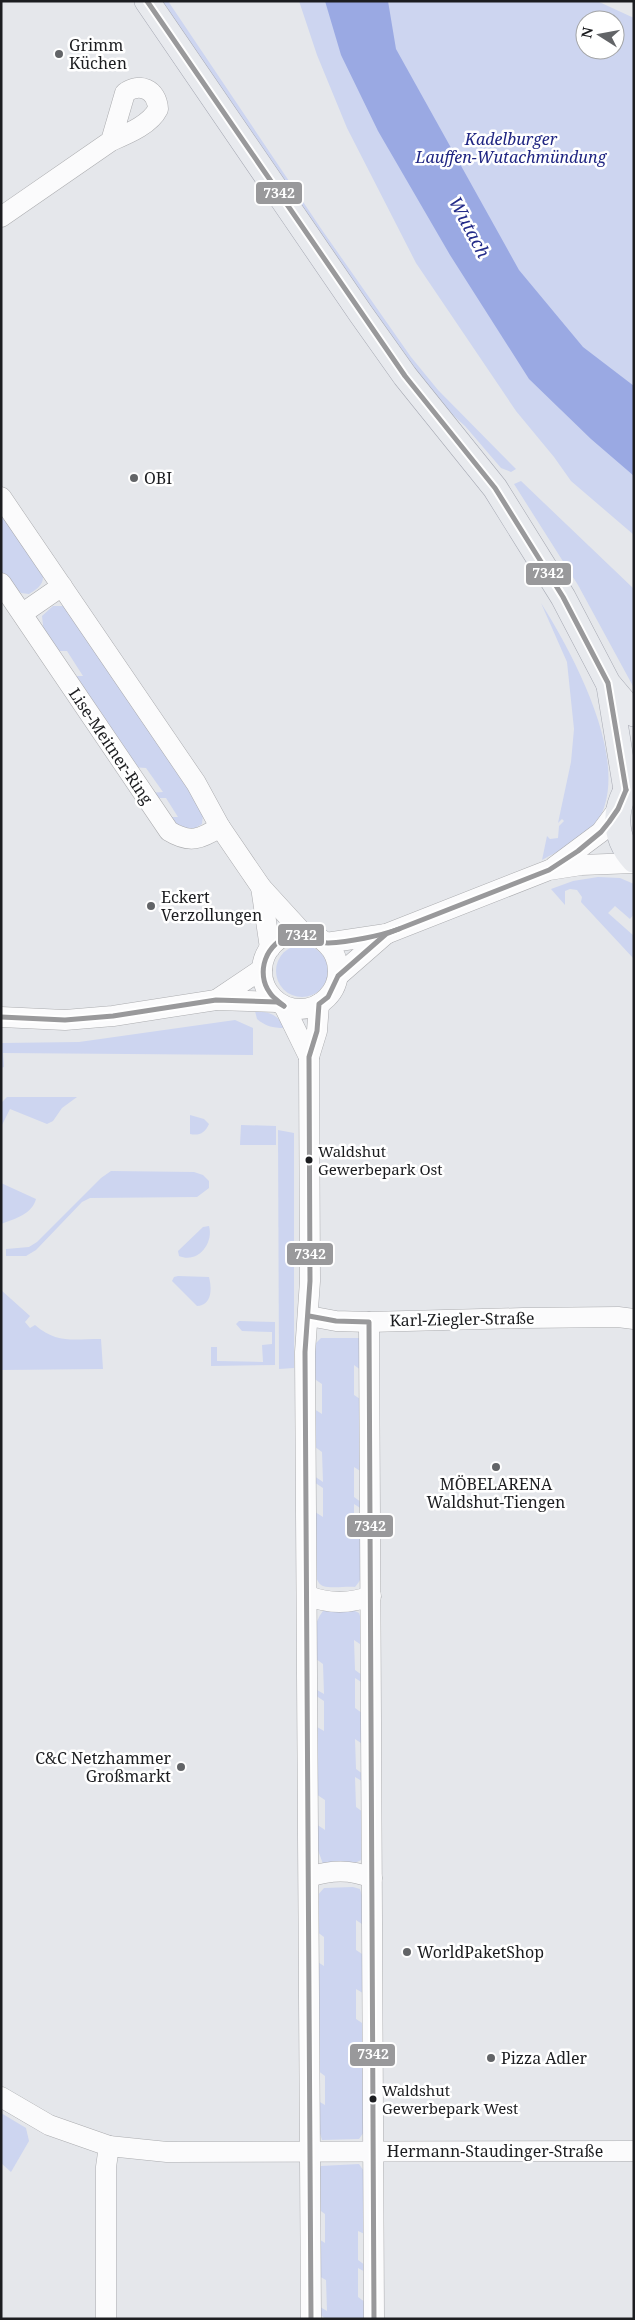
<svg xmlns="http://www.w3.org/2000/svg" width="635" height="2320" font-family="'Noto Serif',serif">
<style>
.green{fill:#cdd5f0;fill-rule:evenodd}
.water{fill:#9aa9e3}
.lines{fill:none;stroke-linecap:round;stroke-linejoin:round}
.minor-casing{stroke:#abacaf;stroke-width:21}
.major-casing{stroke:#a6a9b3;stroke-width:26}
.minor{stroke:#fbfbfc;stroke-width:20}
.major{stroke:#e8eaee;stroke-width:25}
.bus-1-casing{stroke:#fff;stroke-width:9}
.bus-1{stroke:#99999b;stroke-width:5}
.poi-dot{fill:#626467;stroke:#fff;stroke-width:2}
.bus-dot{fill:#1c1d20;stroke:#fff;stroke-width:2}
.labels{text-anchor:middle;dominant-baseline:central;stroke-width:5;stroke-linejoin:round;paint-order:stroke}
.bus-label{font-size:15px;fill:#1c1d20;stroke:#fff;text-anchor:start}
.poi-label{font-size:16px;fill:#1c1d20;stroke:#fff;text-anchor:start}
.park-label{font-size:16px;font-style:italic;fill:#1f2582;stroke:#fff}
.street-label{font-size:16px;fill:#1c1d20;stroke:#fff}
.water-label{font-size:18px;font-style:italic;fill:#242c89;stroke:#fff}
.line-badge{stroke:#fff;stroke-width:2}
.badge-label{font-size:14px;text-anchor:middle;font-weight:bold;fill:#fff}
</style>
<rect width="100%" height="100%" fill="#e5e7eb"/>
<g class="green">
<path d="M 159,1 L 168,1 L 322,230 L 411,357 L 438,390 L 516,469 L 511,472 L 501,468 L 465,426 L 435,399 Z"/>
<path d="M 299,1 L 597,1 L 634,18 L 634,535 L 571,481 L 554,457 L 516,411 L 416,263 L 347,128 L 317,55 ZM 585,20 L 615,20 L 615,50 L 585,50 Z"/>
<path d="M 521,481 L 634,589 L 634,688 L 578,585 L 514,484 Z"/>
<path d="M 1,504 C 13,521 43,558 43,577 C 43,586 35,590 29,594 L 21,593 L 1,575 Z"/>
<path d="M 541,603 C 573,654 635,767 596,824 C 585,841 559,850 542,860 L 547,836 L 550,839 L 558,838 L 559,826 L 564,821 L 562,819 L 558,823 L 571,762 L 574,729 L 567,662 Z"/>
<path d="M 53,606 L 64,606 L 198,796 L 203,814 L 202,824 L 190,831 L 175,827 L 166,817 L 178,817 L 166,798 L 152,798 L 149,793 L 163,792 L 146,768 L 132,767 L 70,676 L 83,676 L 67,651 L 53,651 L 44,634 L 42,616 Z"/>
<path d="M 598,877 L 620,878 L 634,884 L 634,914 L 630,919 L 615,906 L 608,913 L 634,936 L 634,959 L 581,902 L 582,897 L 577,890 L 570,889 L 565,891 L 565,905 L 551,889 L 573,881 Z"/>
<circle cx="302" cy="971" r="26"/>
<path d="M 255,1011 C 269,1012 278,1014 284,1028 C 273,1028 265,1026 257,1019 Z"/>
<path d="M 235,1020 L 253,1028 L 253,1055 L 3,1053 L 4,1067 L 1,1068 L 1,1043 L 79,1042 Z"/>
<path d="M 7,1097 L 77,1097 L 62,1108 L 53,1121 L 47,1124 L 10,1109 L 1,1127 L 1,1103 Z"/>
<path d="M 190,1115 L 204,1119 L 209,1124 C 205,1133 199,1136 190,1134 Z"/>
<path d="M 241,1125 L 276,1126 L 276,1145 L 240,1145 Z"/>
<path d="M 278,1130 L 294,1133 L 294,1368 L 279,1369 Z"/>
<path d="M 111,1171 L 194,1172 L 203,1175 L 209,1181 L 209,1188 L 197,1197 L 90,1198 L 82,1202 L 36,1250 L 26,1256 L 6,1256 L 6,1249 L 29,1247 L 37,1242 L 101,1178 Z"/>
<path d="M 1,1183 L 36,1199 C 32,1214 15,1219 1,1224 Z"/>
<path d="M 209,1226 C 214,1244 197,1264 179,1256 L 178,1251 L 203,1227 Z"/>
<path d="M 178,1276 L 209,1277 C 212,1289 212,1305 197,1306 L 172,1281 L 174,1277 Z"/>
<path d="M 1,1290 L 30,1316 L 25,1322 L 30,1328 L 35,1325 C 57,1344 73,1339 101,1339 L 103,1369 L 1,1370 Z"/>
<path d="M 239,1321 L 275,1322 L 275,1365 L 211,1366 L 211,1347 L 217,1347 L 217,1361 L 263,1362 L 262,1345 L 272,1344 L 272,1332 L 242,1331 L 236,1324 Z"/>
<path d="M 321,1338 L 359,1338 L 364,1344 L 365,1373 L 354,1365 L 354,1395 L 366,1403 L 365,1474 L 354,1467 L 354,1497 L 365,1505 L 365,1511 L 354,1504 L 354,1534 L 366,1542 C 366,1556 366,1576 355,1587 C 346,1586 332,1589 323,1586 C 309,1582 312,1524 312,1510 L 323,1517 L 323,1488 L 311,1480 L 311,1474 L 323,1482 L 322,1452 L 311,1444 L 311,1407 L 322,1414 L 322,1384 L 310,1376 L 314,1345 Z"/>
<path d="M 353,1610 L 359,1613 L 364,1628 L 366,1648 L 354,1640 L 355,1670 L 366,1678 L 366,1685 L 355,1678 L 355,1708 L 366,1716 L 367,1747 L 355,1739 L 356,1769 L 367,1777 L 367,1784 L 355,1777 L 356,1807 L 367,1815 L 366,1842 L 361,1860 L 355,1863 L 323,1864 L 315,1842 L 313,1822 L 325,1830 L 325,1800 L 313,1792 L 312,1724 L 324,1731 L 324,1701 L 312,1693 L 312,1687 L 324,1694 L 323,1664 L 312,1656 C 313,1641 313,1623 323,1611 Z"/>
<path d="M 353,1887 L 360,1889 L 367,1912 L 368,1928 L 356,1920 L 356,1950 L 368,1958 L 368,1996 L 356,1989 L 356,2019 L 368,2027 L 366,2129 L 359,2139 L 322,2140 L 316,2120 L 313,2098 L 325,2105 L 325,2076 L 313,2067 L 313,1959 L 324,1966 L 324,1937 L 312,1928 L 317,1896 L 324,1888 Z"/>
<path d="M 1,2113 L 26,2128 L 29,2141 L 11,2172 L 1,2163 Z"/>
<path d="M 359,2164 L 366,2174 L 369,2236 L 358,2231 L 358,2260 L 369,2268 L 369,2274 L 358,2268 L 358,2297 L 369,2305 L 369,2319 L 326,2319 L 315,2311 L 315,2304 L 327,2311 L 326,2280 L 315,2274 L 314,2236 L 325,2243 L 325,2214 L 314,2206 L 317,2175 L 321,2166 Z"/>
</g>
<path class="water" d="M 325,1 L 388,1 L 396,49 L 519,270 L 583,347 L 634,386 L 634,476 L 591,439 L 529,379 L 450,255 L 378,131 L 341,55 Z"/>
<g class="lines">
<g class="minor-casing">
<g id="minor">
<path d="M 1,217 L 111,141 C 127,134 150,125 158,109 C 157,89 139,82 125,93 L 111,141"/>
<path d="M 1,497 L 196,783 L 220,827 C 201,839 190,844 169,831 L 1,583"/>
<path d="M 23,613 L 62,586"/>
<path d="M 220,827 L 261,887 L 303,933"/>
<path d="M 554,867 L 601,832 L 618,809"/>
<path d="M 261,887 L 270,948"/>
<circle cx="300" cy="971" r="38"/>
<path d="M 326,943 L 386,934 L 549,870 L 581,865 L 634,863"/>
<path d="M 338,976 L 386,934"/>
<path d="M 216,1000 L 262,969"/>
<path d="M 284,1006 L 309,1057"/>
<path d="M 1,1017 L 65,1020 L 113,1016 L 216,1000 L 277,1002"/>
<path d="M 309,1316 L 336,1321 L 369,1322 L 523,1318 L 618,1317 L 634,1319"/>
<path d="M 369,1322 L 374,2319"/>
<path d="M 308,1596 C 330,1604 349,1604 371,1596"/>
<path d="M 309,1877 C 331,1870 350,1869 372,1878"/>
<path d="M 1,2097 L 49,2125 L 109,2146"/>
<path d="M 106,2319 L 106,2167 L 109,2146 L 167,2152 L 634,2151"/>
<path d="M 311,2319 L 305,1352 L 310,1281 L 309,1057 L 317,1031 L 319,1004"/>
</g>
</g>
<g class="major-casing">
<g id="major">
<path d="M 147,1 L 361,314 L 405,376 L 495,488 L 563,597 L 608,683 L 634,714"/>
<path d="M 609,686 L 626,790"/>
<path d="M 634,779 C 613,804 612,836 634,860"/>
</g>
</g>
<use href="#minor" class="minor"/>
<use href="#major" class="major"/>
<g class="bus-1-casing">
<g id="bus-1">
<path d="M 147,1 L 405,376 L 495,488 L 563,597 L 608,683 L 626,790"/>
<path d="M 284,1006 C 280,1002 273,998 270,993 C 255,973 266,942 291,936 C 305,932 315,943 328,943 C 349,942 380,936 399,929"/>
<path d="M 1,1017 L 65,1020 L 113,1016 L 216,1000 L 277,1002 L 284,1006"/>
<path d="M 309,1316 L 336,1321 L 369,1322 L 374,2319"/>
<path d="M 311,2319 L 305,1352 L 310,1281 L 309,1057 L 317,1031 L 319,1004 L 328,997 L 338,976 L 386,934 L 549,870 L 578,851 L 601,832 L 609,822 L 618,809 L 626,790"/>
</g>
</g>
<use href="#bus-1" class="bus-1"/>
</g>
<g class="poi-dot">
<circle cx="59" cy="54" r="5"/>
<circle cx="134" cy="478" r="5"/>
<circle cx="151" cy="906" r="5"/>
<circle cx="496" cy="1467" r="5"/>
<circle cx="181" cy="1767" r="5"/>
<circle cx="407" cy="1952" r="5"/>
<circle cx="491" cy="2058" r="5"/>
</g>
<g class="bus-dot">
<circle cx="309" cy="1160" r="4.5"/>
<circle cx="373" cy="2099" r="4.5"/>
</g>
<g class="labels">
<g class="bus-label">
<text x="318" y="1151">Waldshut<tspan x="318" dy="18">Gewerbepark Ost</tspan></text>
<text x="382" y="2090">Waldshut<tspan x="382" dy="18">Gewerbepark West</tspan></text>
</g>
<g class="poi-label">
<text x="69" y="45">Grimm<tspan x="69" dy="18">Küchen</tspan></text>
<text x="144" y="478">OBI</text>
<text x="161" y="897">Eckert<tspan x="161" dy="18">Verzollungen</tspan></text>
<text x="496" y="1484" text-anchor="middle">MÖBELARENA<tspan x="496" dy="18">Waldshut-Tiengen</tspan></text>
<text x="171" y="1758" text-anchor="end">C&amp;C Netzhammer<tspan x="171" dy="18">Großmarkt</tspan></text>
<text x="417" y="1952">WorldPaketShop</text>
<text x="501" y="2058">Pizza Adler</text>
</g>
<g class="park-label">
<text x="511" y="139">Kadelburger<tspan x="511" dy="18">Lauffen-Wutachmündung</tspan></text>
</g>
<g class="street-label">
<text transform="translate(111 746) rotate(56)">Lise-Meitner-Ring</text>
<text transform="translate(462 1319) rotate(-1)">Karl-Ziegler-Straße</text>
<text x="495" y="2151">Hermann-Staudinger-Straße</text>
</g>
<g class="water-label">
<text transform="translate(470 227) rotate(62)">Wutach</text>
</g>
</g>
<g class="line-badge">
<rect x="255" y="181" width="48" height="24" rx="5" fill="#99999b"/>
<rect x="525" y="562" width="47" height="24" rx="5" fill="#99999b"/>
<rect x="277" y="923" width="48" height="24" rx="5" fill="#99999b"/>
<rect x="286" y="1242" width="48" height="24" rx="5" fill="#99999b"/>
<rect x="346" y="1514" width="48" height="24" rx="5" fill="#99999b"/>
<rect x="349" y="2043" width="47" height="24" rx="5" fill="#99999b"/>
</g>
<g class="badge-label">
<text x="279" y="198">7342</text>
<text x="548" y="578">7342</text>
<text x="301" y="940">7342</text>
<text x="310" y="1259">7342</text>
<text x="370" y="1531">7342</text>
<text x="373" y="2059">7342</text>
</g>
<rect width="635" height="2320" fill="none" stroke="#1c1d20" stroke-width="5"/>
<g transform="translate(600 35) rotate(281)"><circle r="24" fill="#ffffff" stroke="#a4a5a6"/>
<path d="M0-4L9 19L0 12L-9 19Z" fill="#626467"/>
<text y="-8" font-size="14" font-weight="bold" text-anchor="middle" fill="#1c1d20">N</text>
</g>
</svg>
